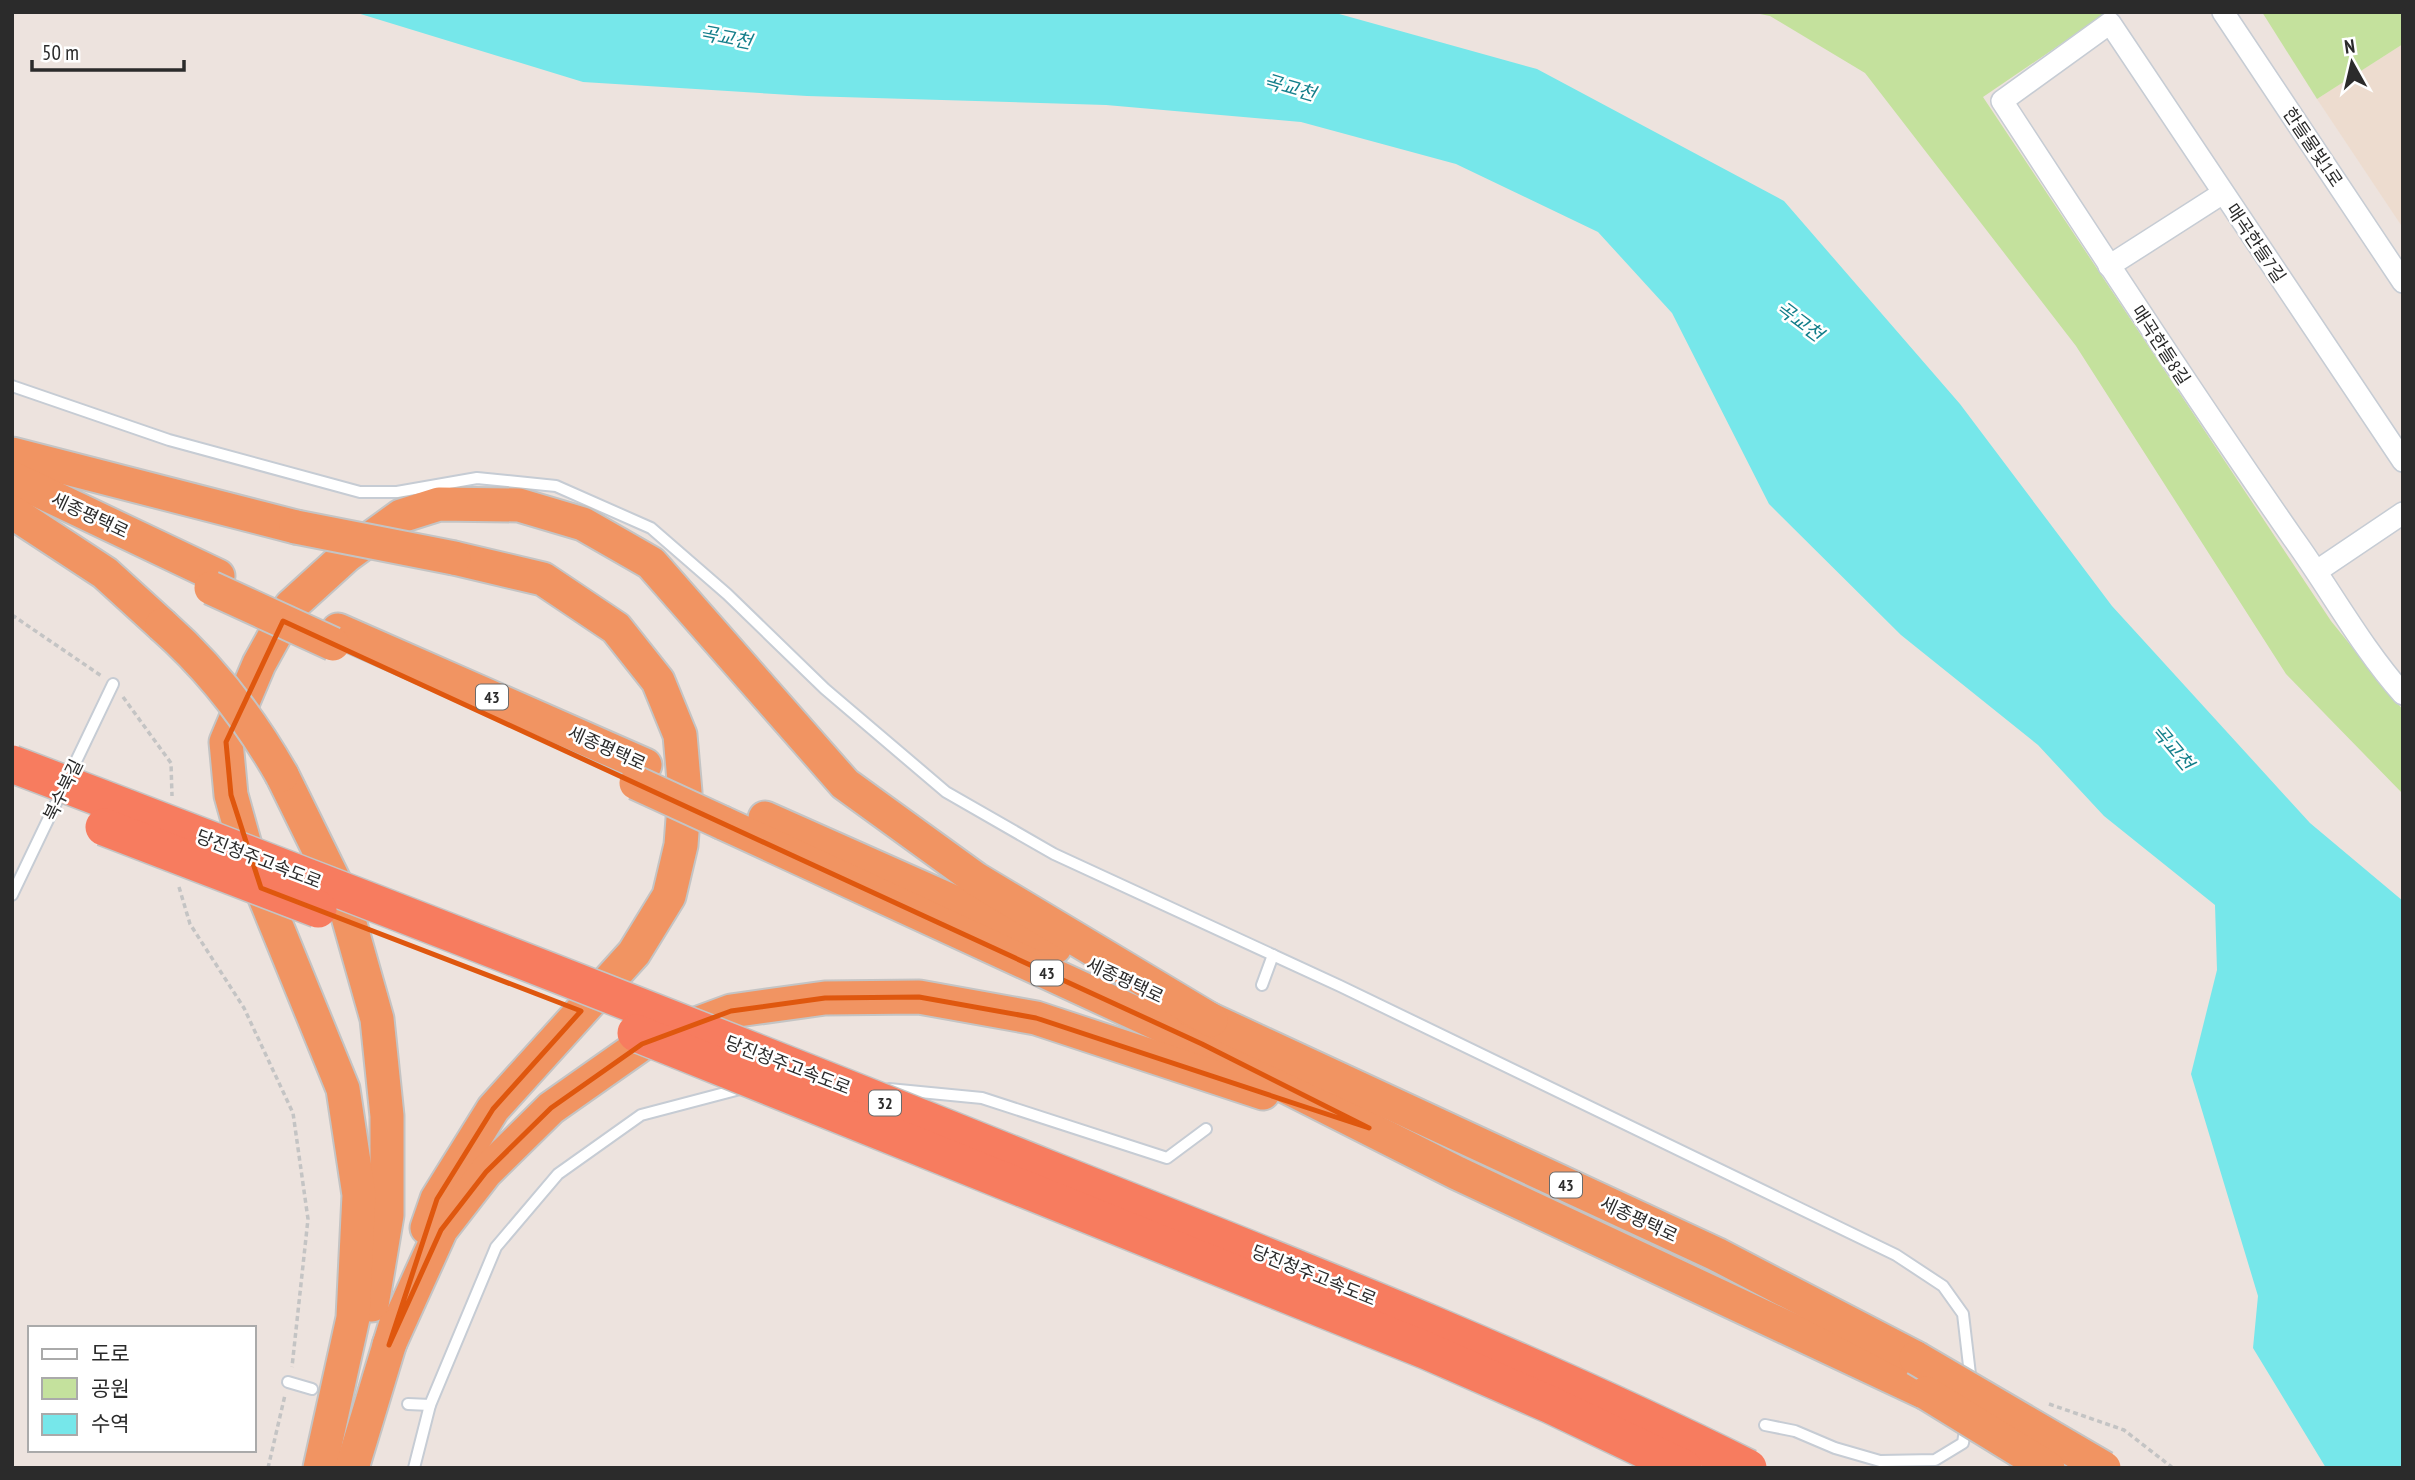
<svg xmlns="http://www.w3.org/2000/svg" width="2415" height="1480" font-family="'PT Sans Narrow','Noto Sans KR',sans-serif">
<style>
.education{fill:#eddccf}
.green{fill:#c4e19d}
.water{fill:#76e7ea}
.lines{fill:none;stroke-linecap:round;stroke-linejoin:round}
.service-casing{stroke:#c6ccd4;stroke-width:14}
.minor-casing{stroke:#c6ccd4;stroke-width:24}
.trunk-casing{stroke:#c4c4c4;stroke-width:37}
.path{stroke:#c4c4c4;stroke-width:3.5;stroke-dasharray:5 3.5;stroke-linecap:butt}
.service{stroke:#fff;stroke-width:10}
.minor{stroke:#fff;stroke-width:21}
.trunk{stroke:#f19462;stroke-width:33}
.trunk-bridge-casing{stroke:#c4c4c4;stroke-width:37;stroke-linecap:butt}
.motorway-bridge-casing{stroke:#c4c4c4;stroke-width:40;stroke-linecap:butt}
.trunk-bridge{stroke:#f19462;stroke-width:33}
.motorway-bridge{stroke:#f77c5f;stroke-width:37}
.marked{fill:none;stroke:#df570e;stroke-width:5;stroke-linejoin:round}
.labels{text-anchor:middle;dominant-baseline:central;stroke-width:5;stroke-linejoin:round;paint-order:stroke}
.shield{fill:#fff;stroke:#6b6b6b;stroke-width:2}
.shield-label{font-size:16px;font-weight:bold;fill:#2b2b2b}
.street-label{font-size:18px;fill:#2b2b2b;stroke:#fff}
.water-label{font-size:19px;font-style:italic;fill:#137e8a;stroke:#fff}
</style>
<rect width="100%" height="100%" fill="#ede3de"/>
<path class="education" d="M 2403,44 L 2403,228 L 2317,99 Z"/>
<g class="green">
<path d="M 1750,12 L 2108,12 L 1983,97 L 2331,621 L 2403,710 L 2403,794 L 2286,674 L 2076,346 L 1865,73 L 1770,16 Z"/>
<path d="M 2262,12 L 2403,12 L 2403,44 L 2317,99 Z"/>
</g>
<path class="water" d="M 354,12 L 1332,12 L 1537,69 L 1784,201 L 1960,404 L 2112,606 L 2310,823 L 2403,901 L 2403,1468 L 2326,1468 L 2253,1348 L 2258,1296 L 2191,1074 L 2217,970 L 2215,905 L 2104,816 L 2038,745 L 1901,635 L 1769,504 L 1672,313 L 1598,232 L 1456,164 L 1301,122 L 1106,105 L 807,96 L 583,82 Z"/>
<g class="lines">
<g class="service-casing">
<g id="service">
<path d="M 12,386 L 169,440 L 360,492 L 397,492 L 477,478 L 556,486 L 651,528 L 727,594 L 825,689 L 946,792 L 1054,854 L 1340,986 L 1896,1255 L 1943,1286 L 1963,1314 L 1971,1383"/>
<path d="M 12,895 L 113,684"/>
<path d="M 1262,985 L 1273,955"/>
<path d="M 889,1089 L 982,1098 L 1167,1158 L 1206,1129"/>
<path d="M 288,1382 L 312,1389"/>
<path d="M 408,1404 L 430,1405"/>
<path d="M 1765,1425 L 1795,1431 L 1835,1448 L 1880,1461 L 1935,1460 L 1963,1443 L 1966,1423"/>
<path d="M 414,1468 L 430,1405 L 496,1247 L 558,1174 L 641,1115 L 740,1089"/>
</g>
</g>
<g class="minor-casing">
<g id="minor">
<path d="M 2223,12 L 2403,282"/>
<path d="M 2109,266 L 2223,193"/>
<path d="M 2403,461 L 2110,23 L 2002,101 C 2098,248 2193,394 2293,538 C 2330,589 2361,647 2403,694"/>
<path d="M 2317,571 L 2403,513"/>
</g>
</g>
<g class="trunk-casing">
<g id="trunk">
<path d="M 12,454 L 296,527"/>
<path d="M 12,478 L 218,576"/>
<path d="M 12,512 L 105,573 L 162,625"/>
<path d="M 338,630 L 645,765"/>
<path d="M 282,775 L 343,899 L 377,1019 L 387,1116 L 387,1215 L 372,1305"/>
<path d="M 765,818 L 1055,947"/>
<path d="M 723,823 L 1202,1044 L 1457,1173 L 1926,1393"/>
<path d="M 1192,1011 L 1716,1254 L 1916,1358"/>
<path d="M 427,1228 L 437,1199 L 493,1109 L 634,953 L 669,896 L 681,845 L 685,792 L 680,735 L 658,681 L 616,628 L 543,579 L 454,558"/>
<path d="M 389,1345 L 441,1230 L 486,1172 L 551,1108 L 642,1044 L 731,1011 L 825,998 L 919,997 L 1036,1018 L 1263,1093"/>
<path d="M 320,1468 L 353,1318 L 359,1195 L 343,1089 L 248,856 L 231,795 L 226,742 L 259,664 L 291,606 L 346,556 L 401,516 L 439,504 L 519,505 L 583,524 L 651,563 L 845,784 L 976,879 L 1211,1020"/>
<path d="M 352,1468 L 395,1326"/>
</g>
</g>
<g class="path">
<path d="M 12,615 L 103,677"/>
<path d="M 123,697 L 171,763 L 172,796"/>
<path d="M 179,887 L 190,924 L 244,1008 L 293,1113 L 308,1219 L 292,1367"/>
<path d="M 2049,1404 L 2124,1430 L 2173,1468"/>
<path d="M 268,1468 L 285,1395"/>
</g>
<use href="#service" class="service"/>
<use href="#minor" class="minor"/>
<use href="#trunk" class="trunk"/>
<g class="trunk-bridge-casing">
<g id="trunk-bridge">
<path d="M 296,527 L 454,558"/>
<path d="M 211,588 L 333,644"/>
<path d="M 162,625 C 212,669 249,717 282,775"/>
<path d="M 636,783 L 723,823"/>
<path d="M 1916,1358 L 2104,1468"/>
<path d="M 1926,1393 L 2048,1468"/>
</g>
</g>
<g class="motorway-bridge-casing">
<g id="motorway-bridge">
<path d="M 12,764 C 361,897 709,1032 1056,1172 C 1289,1265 1523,1356 1748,1468"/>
<path d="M 104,827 L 318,909"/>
<path d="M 636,1033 L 1425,1350 L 1551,1405 L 1683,1468"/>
</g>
</g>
<use href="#trunk-bridge" class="trunk-bridge"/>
<use href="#motorway-bridge" class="motorway-bridge"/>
</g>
<path class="marked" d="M 283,621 L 1202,1044 L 1369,1128 L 1036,1018 L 919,997 L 825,998 L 731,1011 L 642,1044 L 551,1108 L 486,1172 L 441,1230 L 389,1345 L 437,1199 L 493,1109 L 581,1011 L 261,888 L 231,795 L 226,742 Z"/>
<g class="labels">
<g class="shield">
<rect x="476" y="684.5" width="32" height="25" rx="5"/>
<rect x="1031" y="960.5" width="32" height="25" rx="5"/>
<rect x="869" y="1090.5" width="32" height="25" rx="5"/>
<rect x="1550" y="1172.5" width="32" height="25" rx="5"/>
</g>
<g class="shield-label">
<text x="492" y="697">43</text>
<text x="1047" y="973">43</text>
<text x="885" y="1103">32</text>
<text x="1566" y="1185">43</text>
</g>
<g class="street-label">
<text transform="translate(2313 147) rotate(56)">한들물빛1로</text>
<text transform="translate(2256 243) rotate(56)">매곡한들7길</text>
<text transform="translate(2161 345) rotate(57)">매곡한들8길</text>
<text transform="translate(90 515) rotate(25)">세종평택로</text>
<text transform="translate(607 748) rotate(24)">세종평택로</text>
<text transform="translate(63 790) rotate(-64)">북수북길</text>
<text transform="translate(259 859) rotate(21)">당진청주고속도로</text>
<text transform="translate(1125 980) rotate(25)">세종평택로</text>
<text transform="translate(788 1065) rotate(21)">당진청주고속도로</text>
<text transform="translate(1639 1219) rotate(25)">세종평택로</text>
<text transform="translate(1314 1275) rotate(22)">당진청주고속도로</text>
</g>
<g class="water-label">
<text transform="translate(726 37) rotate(11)">곡교천</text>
<text transform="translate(1290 87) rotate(16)">곡교천</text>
<text transform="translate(1800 321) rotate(37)">곡교천</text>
<text transform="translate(2173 747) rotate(50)">곡교천</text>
</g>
</g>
<rect width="2415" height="1480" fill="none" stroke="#2b2b2b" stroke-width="28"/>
<rect x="28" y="1326" width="228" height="126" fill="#ffffff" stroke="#aaaaaa" stroke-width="2"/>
<rect x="42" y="1349" width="35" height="10" fill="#ffffff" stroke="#aaaaaa" stroke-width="2"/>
<text x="91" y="1361" font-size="21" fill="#2b2b2b">도로</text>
<rect x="42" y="1378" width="35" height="21" fill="#c4e19d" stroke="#aaaaaa" stroke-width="2"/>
<text x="91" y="1396" font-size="21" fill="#2b2b2b">공원</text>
<rect x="42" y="1414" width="35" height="21" fill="#76e7ea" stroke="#aaaaaa" stroke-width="2"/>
<text x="91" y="1431" font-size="21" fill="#2b2b2b">수역</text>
<g transform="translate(2352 63) rotate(352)" stroke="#ffffff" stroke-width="5" paint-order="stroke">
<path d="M0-5L12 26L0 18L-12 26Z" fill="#2b2b2b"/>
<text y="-10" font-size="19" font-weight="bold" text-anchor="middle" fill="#2b2b2b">N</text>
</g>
<path d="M32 60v10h152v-10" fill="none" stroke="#2b2b2b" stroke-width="3.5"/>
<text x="42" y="60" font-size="21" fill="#2b2b2b" stroke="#ffffff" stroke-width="5" paint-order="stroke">50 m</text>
</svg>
